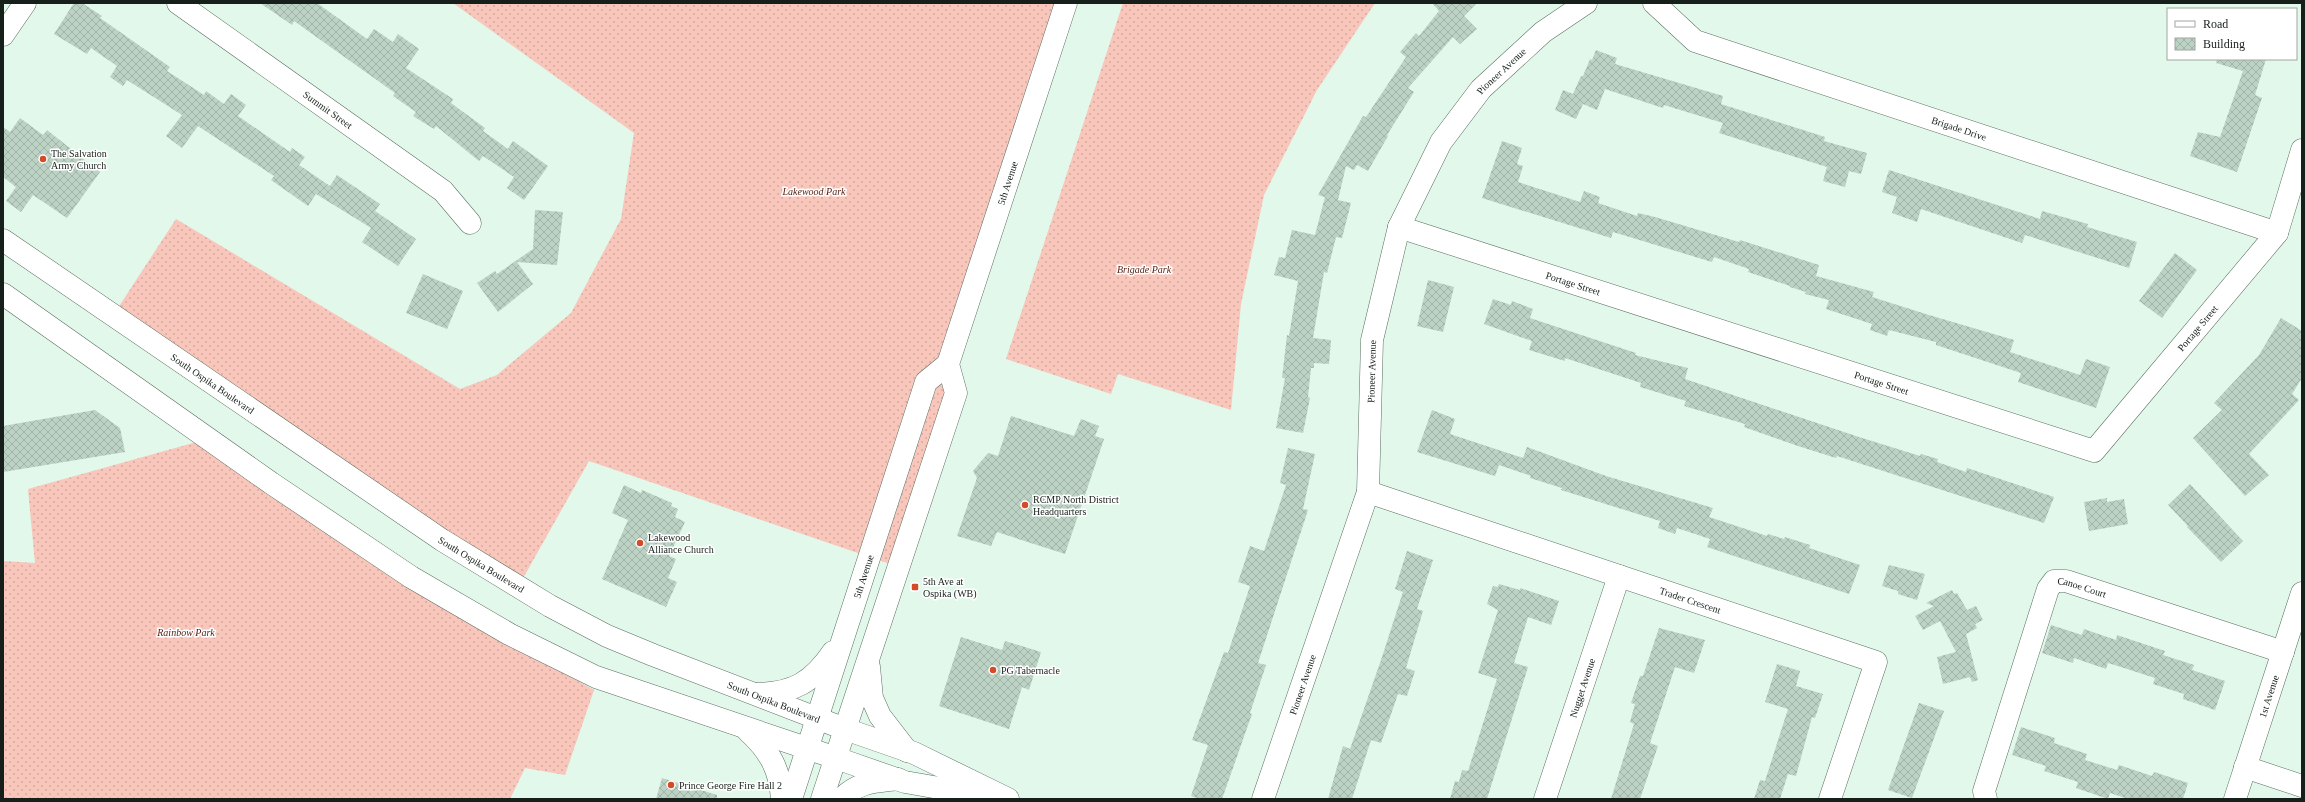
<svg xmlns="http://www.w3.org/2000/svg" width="2305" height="802" font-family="'Times New Roman',serif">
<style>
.grass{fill:url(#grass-dots)}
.building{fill:url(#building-cross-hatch)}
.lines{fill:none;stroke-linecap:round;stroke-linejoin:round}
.minor-casing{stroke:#5b6e62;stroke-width:23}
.major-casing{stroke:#5b6e62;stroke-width:23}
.minor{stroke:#fff;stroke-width:22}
.major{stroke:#fff;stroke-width:22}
.poi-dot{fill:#d44b28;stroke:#fff;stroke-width:1.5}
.labels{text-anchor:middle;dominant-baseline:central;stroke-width:3;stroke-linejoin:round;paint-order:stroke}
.street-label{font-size:10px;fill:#171f1a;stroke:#fff}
.poi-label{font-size:10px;fill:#171f1a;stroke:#fff;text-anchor:start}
.park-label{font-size:10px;font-style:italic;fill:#551b0d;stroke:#fff}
</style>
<defs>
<pattern id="grass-dots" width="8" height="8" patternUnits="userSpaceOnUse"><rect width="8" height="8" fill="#f8c6ba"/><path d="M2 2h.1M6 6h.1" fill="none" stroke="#d4aa9f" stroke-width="1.8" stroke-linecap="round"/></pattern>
<pattern id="building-cross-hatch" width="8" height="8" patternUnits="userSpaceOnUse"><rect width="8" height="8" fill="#bcd2c4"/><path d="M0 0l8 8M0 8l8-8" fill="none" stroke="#a1b4a8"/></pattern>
</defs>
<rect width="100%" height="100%" fill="#e1f8ea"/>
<g class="grass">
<path d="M 453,3 L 1072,3 L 890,564 L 589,461 L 513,596 L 114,314 L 176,219 L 460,389 L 497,375 L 571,313 L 621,219 L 634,133 Z"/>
<path d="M 1123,3 L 1375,3 L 1317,90 L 1264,195 L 1241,304 L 1231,410 L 1118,374 L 1111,394 L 1006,359 Z"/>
<path d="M 204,440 L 410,586 L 594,690 L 565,775 L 525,768 L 510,799 L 3,799 L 3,561 L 35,563 L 28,489 Z"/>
</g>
<g class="building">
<path d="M 74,3 L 82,3 L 102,16 L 100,18 L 170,67 L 167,71 L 204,95 L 206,91 L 224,104 L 231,94 L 246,105 L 238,116 L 290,152 L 292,148 L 305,157 L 299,165 L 330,186 L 337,175 L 380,204 L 375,211 L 416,239 L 398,266 L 362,242 L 371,228 L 316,194 L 308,206 L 271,180 L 274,176 L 198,126 L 182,148 L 166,136 L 182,115 L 127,80 L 123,86 L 110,77 L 117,66 L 91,48 L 87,54 L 54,34 Z"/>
<path d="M 260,3 L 317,3 L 367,39 L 374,29 L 393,42 L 398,34 L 419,49 L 406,68 L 453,99 L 451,103 L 485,128 L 483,131 L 508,149 L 513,141 L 548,166 L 524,200 L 507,188 L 514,177 L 483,156 L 479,161 L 436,126 L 434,129 L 413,116 L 416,112 L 393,96 L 395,93 L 294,21 L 292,25 Z"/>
<path d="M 1432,3 L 1477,3 L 1464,16 L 1477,29 L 1460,44 L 1453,37 L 1408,88 L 1414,92 L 1387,135 L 1388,136 L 1368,171 L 1357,165 L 1354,170 L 1346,166 L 1338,200 L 1351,203 L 1342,238 L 1336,237 L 1327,273 L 1324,272 L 1313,338 L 1331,340 L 1329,364 L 1314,363 L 1314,368 L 1311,368 L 1308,397 L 1310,398 L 1303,433 L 1276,428 L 1285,378 L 1282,378 L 1287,335 L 1289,336 L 1298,281 L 1274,275 L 1279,257 L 1285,258 L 1292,230 L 1315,235 L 1325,197 L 1318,195 L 1363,116 L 1366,117 L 1406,57 L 1400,52 L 1416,33 L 1419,36 L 1439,11 Z"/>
<path d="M 1596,50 L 1617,58 L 1615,64 L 1723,96 L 1721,104 L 1825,137 L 1824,141 L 1867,153 L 1861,174 L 1849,171 L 1845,187 L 1823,181 L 1827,167 L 1719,133 L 1723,123 L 1664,105 L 1663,108 L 1605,89 L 1597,110 L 1583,104 L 1576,119 L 1555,110 L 1563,90 L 1573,94 L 1581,76 L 1583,76 L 1590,59 L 1592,60 Z"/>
<path d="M 2217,59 L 2266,59 L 2255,95 L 2262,98 L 2237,172 L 2190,156 L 2198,132 L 2220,137 L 2243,71 L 2216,63 Z"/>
<path d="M 20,118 L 43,135 L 47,130 L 100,172 L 67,218 L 33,195 L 21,212 L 6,201 L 16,187 L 3,177 L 3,127 L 10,132 Z"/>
<path d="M 1502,141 L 1522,148 L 1517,164 L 1523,166 L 1518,182 L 1580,202 L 1584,191 L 1600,197 L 1598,203 L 1637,216 L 1638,213 L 1655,217 L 1739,242 L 1740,240 L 1819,265 L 1816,276 L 1874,292 L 1872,297 L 1929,315 L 2014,340 L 2010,352 L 2080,375 L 2086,359 L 2110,367 L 2096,408 L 2018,382 L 2021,373 L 1936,345 L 1936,342 L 1889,330 L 1887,336 L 1870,330 L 1872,324 L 1826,309 L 1829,300 L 1805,294 L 1806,292 L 1790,287 L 1790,286 L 1748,272 L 1749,269 L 1714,257 L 1712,262 L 1613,232 L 1611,238 L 1482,198 Z"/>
<path d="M 1889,170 L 2040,219 L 2042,211 L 2088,224 L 2087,227 L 2137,242 L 2129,268 L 2025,235 L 2022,243 L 1921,209 L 1917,222 L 1892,213 L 1897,197 L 1882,192 Z"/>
<path d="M 535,210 L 563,212 L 557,265 L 517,262 L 533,284 L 498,312 L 477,283 L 495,271 L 497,274 L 533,249 Z"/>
<path d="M 2175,253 L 2197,270 L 2162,318 L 2139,301 Z"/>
<path d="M 423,274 L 463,291 L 447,329 L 406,313 Z"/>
<path d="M 1428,280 L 1454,287 L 1443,332 L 1417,326 Z"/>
<path d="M 1493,299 L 1511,305 L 1512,301 L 1533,309 L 1530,318 L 1636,353 L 1635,355 L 1688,368 L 1685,379 L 1859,437 L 1920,456 L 1921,454 L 1938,459 L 1937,462 L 1966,472 L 1967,468 L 2054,497 L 2044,523 L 1837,456 L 1836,458 L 1798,446 L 1744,427 L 1745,424 L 1684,406 L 1686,401 L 1640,387 L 1641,383 L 1565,358 L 1565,361 L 1529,350 L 1532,341 L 1484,324 Z"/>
<path d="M 2281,318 L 2302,331 L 2302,378 L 2292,394 L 2299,400 L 2249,454 L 2269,475 L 2245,496 L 2193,438 L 2222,410 L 2214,403 L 2259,355 Z"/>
<path d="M 95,410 L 120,428 L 125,452 L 3,472 L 3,426 Z"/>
<path d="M 1432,410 L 1455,419 L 1450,434 L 1523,458 L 1527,447 L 1606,476 L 1713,508 L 1709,517 L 1767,536 L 1768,534 L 1784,539 L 1785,537 L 1810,545 L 1809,548 L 1860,565 L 1849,594 L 1707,547 L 1710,539 L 1677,528 L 1675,534 L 1658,528 L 1660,521 L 1561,490 L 1562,488 L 1530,478 L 1531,476 L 1499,465 L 1495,476 L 1417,452 Z"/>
<path d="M 1011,416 L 1074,436 L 1081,419 L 1099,426 L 1095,436 L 1104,439 L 1065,554 L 997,532 L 991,546 L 957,536 L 977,478 L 973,471 L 988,453 L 998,456 Z"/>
<path d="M 1288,448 L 1315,454 L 1303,509 L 1308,510 L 1258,663 L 1266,665 L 1250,713 L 1252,714 L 1222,799 L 1200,799 L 1191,796 L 1208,745 L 1192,740 L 1224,652 L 1228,653 L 1250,586 L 1238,582 L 1250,546 L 1264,551 L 1286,485 L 1280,483 Z"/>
<path d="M 2190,484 L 2243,541 L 2221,562 L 2187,527 L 2188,526 L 2168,505 Z"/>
<path d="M 624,485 L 641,493 L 642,490 L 672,503 L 671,506 L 678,509 L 675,517 L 685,522 L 669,556 L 676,559 L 668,578 L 677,582 L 666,607 L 602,579 L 628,520 L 612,513 Z"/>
<path d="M 2107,498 L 2107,502 L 2124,499 L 2128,524 L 2089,531 L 2084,502 Z"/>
<path d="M 1407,551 L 1433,560 L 1417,609 L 1423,611 L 1406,668 L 1415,671 L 1407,696 L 1398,694 L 1381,743 L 1371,740 L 1352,799 L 1328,799 L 1343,746 L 1350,749 L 1381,660 L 1403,592 L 1395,589 Z"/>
<path d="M 1889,565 L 1925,574 L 1917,600 L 1898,594 L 1898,591 L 1882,586 Z"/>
<path d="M 1499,584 L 1520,590 L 1520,588 L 1559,601 L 1551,625 L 1528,617 L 1514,663 L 1528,667 L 1487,799 L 1450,799 L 1455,781 L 1459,782 L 1462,770 L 1468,771 L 1497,679 L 1478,673 L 1498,610 L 1487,604 L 1493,586 L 1498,587 Z"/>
<path d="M 1952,590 L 1954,594 L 1957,593 L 1967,610 L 1976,606 L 1983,620 L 1975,624 L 1977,628 L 1966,634 L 1978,680 L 1972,682 L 1970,677 L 1943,684 L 1937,657 L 1956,652 L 1940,621 L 1923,630 L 1915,616 L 1934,606 L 1926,603 Z"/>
<path d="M 2051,625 L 2082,635 L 2084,629 L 2116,640 L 2117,635 L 2165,651 L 2163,655 L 2194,665 L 2192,670 L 2225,681 L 2215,710 L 2183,699 L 2184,694 L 2153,684 L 2155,678 L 2124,668 L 2108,663 L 2106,669 L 2074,658 L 2073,663 L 2042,653 Z"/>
<path d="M 1659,628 L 1705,640 L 1694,673 L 1675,667 L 1650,743 L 1658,746 L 1640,799 L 1611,799 L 1634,724 L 1630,722 L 1635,704 L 1631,703 L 1640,676 L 1643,676 Z"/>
<path d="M 961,637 L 1002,650 L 1005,641 L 1041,652 L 1029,690 L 1022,687 L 1009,729 L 939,706 Z"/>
<path d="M 1777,664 L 1800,671 L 1796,686 L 1823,694 L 1815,718 L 1812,717 L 1796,776 L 1788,774 L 1780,799 L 1754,799 L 1760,780 L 1765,781 L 1788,709 L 1765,702 Z"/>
<path d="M 1919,703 L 1944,711 L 1912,798 L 1888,790 Z"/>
<path d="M 2021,727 L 2055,738 L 2054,743 L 2087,754 L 2085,760 L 2117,770 L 2119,765 L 2152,776 L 2154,772 L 2188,783 L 2183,799 L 2128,799 L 2110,793 L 2108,799 L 2076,788 L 2078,782 L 2044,771 L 2046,766 L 2012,755 Z"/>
<path d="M 662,778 L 717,795 L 717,799 L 656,799 Z"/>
</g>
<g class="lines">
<g class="minor-casing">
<g id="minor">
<path id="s1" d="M 178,3 L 443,191 L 470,223"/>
<path id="s2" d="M 1654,3 L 1695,41 L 2277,233"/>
<path d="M 3,35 L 25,3"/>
<path id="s3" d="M 1399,227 L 2094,451 L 2277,233 L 2302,150"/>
<path id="s4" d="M 1368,492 L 1876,662 L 1830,799"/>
<path d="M 845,729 L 914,753 L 1008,799"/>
<path d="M 836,758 L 905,782 L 985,796"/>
<path d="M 2245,767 L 2302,786"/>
<path id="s5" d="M 1263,799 L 1368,492 L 1372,340 L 1399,227 L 1441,142 L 1481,89 L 1543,32 L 1586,3"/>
<path id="s6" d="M 1545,799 L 1619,576"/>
<path id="s7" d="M 1986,799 L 1984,791 L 2048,589 L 2054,581 L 2066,581 L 2283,652"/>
<path id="s8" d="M 2235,799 L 2302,593"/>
</g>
</g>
<g class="major-casing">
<g id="major">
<path id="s9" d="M 3,240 L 442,540 L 550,606 L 607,636 L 653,655 L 845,729"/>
<path d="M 3,294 L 271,483 L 411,577 L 509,634 L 596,677 L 836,758"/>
<path d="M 869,667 L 872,698 L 880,716 L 907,751"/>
<path d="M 757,694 C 793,693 812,683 833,652"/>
<path d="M 748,731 C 770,751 780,770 782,799"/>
<path id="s10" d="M 791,799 L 926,382 L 948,364"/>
<path id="s11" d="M 822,799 L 956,393 L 948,364 L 1066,3"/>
<path d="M 841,799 C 860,781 874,782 898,779"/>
</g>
</g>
<use href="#minor" class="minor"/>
<use href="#major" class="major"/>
</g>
<g class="poi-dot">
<circle cx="43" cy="159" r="4"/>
<circle cx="1025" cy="505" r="4"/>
<circle cx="640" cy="543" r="4"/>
<rect x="911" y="583" width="8" height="8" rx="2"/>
<circle cx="993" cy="670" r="4"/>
<circle cx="671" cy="785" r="4"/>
</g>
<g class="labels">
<g class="street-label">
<text stroke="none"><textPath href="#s5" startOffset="781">Pioneer Avenue</textPath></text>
<text stroke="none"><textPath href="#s1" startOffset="184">Summit Street</textPath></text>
<text stroke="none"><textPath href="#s2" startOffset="334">Brigade Drive</textPath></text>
<text stroke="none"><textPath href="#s11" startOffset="648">5th Avenue</textPath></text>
<text stroke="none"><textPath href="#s3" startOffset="183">Portage Street</textPath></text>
<text stroke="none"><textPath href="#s3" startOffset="891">Portage Street</textPath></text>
<text stroke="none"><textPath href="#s5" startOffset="445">Pioneer Avenue</textPath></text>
<text stroke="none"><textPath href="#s9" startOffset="254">South Ospika Boulevard</textPath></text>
<text stroke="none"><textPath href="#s3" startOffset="507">Portage Street</textPath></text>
<text stroke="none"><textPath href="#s9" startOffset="578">South Ospika Boulevard</textPath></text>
<text stroke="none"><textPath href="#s10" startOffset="234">5th Avenue</textPath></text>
<text stroke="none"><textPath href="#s7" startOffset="259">Canoe Court</textPath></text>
<text stroke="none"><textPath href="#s4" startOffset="340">Trader Crescent</textPath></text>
<text stroke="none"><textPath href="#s5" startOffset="121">Pioneer Avenue</textPath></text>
<text stroke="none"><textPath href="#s6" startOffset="117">Nugget Avenue</textPath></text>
<text stroke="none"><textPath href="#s8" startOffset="108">1st Avenue</textPath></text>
<text stroke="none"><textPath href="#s9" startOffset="902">South Ospika Boulevard</textPath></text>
</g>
<g class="poi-label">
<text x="51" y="153">The Salvation<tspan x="51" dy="12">Army Church</tspan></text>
<text x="1033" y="499">RCMP North District<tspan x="1033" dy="12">Headquarters</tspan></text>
<text x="648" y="537">Lakewood<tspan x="648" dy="12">Alliance Church</tspan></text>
<text x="923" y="581">5th Ave at<tspan x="923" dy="12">Ospika (WB)</tspan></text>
<text x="1001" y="670">PG Tabernacle</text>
<text x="679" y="785">Prince George Fire Hall 2</text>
</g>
<g class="park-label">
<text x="814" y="191">Lakewood Park</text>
<text x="1144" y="269">Brigade Park</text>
<text x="186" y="632">Rainbow Park</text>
</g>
</g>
<rect width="2305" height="802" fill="none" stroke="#171f1a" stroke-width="8"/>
<rect x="2167" y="8" width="130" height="52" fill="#ffffff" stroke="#a2a5a3"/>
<rect x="2175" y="21" width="20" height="6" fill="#ffffff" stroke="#a2a5a3"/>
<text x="2203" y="28" font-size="12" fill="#171f1a">Road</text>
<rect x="2175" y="38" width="20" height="12" fill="url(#building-cross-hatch)" stroke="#a2a5a3"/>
<text x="2203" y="48" font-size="12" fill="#171f1a">Building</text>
</svg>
